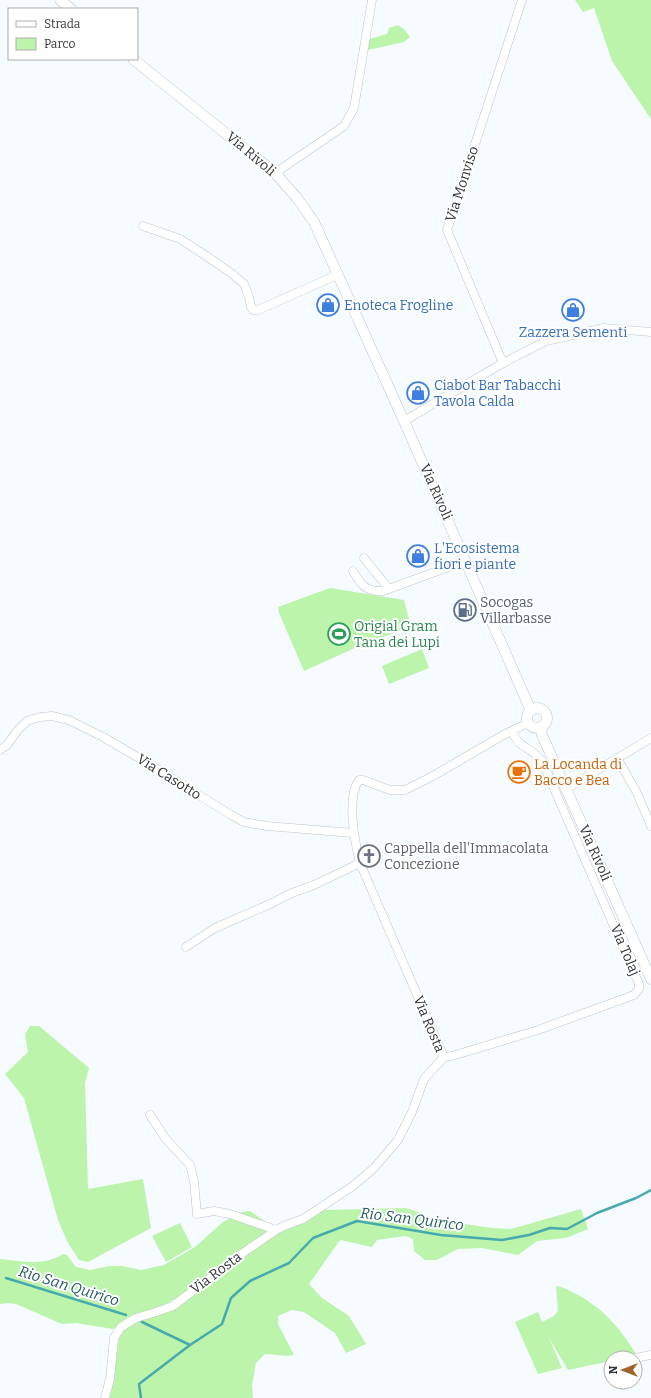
<svg xmlns="http://www.w3.org/2000/svg" width="651" height="1398" font-family="Bitter,serif">
<style>
.green{fill:#bcf4ac}
.lines{fill:none;stroke-linecap:round;stroke-linejoin:round}
.stream{stroke:#48aaad;stroke-width:2.5}
.minor-casing{stroke:#bec4c9;stroke-width:9}
.tertiary-casing{stroke:#bec4c9;stroke-width:11}
.minor{stroke:#fff;stroke-width:8}
.tertiary{stroke:#fff;stroke-width:10}
.labels{text-anchor:middle;dominant-baseline:central;stroke-width:4;stroke-linejoin:round;paint-order:stroke}
.street-label{font-size:14px;fill:#313335;stroke:#fff}
.shop-label{font-size:14px;fill:#366cbe;stroke:#fff;text-anchor:start}
.service-label{font-size:14px;fill:#4e5e75;stroke:#fff;text-anchor:start}
.leisure-label{font-size:14px;fill:#27864d;stroke:#fff;text-anchor:start}
.food-label{font-size:14px;fill:#c56008;stroke:#fff;text-anchor:start}
.worship-label{font-size:14px;fill:#5b616d;stroke:#fff;text-anchor:start}
.water-label{font-size:15px;font-style:italic;fill:#225c5e;stroke:#fff}
</style>
<rect width="100%" height="100%" fill="#f5fbff"/>
<g class="green">
<path d="M 575,0 L 651,0 L 651,119 L 612,61 L 594,8 L 583,12 Z"/>
<path d="M 398,25 L 404,29 L 410,37 L 404,42 L 368,50 L 369,39 L 387,34 L 389,28 Z"/>
<path d="M 330,588 L 404,600 L 411,627 L 368,642 L 304,671 L 279,613 L 278,607 Z"/>
<path d="M 422,649 L 429,668 L 389,684 L 382,666 Z"/>
<path d="M 30,1026 L 39,1026 L 89,1068 L 85,1083 L 88,1189 L 143,1179 L 151,1228 L 88,1262 L 79,1260 L 67,1241 L 58,1220 L 24,1098 L 5,1074 L 28,1052 L 25,1035 Z"/>
<path d="M 406,1208 L 424,1214 L 432,1219 L 492,1228 L 511,1229 L 581,1209 L 588,1229 L 566,1238 L 537,1241 L 518,1255 L 482,1248 L 458,1249 L 437,1260 L 425,1260 L 414,1251 L 413,1239 L 405,1236 L 377,1240 L 372,1247 L 340,1240 L 309,1284 L 322,1298 L 349,1316 L 366,1344 L 346,1353 L 335,1333 L 304,1312 L 292,1310 L 278,1316 L 278,1324 L 294,1355 L 288,1356 L 265,1354 L 256,1363 L 252,1385 L 253,1398 L 109,1398 L 113,1383 L 119,1338 L 124,1327 L 134,1321 L 173,1308 L 275,1234 L 307,1222 L 324,1210 Z"/>
<path d="M 250,1211 L 266,1222 L 269,1229 L 265,1234 L 175,1299 L 159,1307 L 126,1319 L 113,1329 L 76,1323 L 62,1324 L 16,1304 L 8,1303 L 0,1304 L 0,1259 C 23,1261 42,1267 63,1254 L 67,1255 L 76,1267 L 90,1270 L 109,1266 L 122,1266 L 141,1270 L 164,1265 L 195,1247 L 223,1222 L 242,1212 Z"/>
<path d="M 180,1223 L 192,1247 L 166,1262 L 152,1236 Z"/>
<path d="M 556,1286 C 564,1287 570,1291 576,1294 C 606,1310 619,1328 637,1355 L 623,1358 L 611,1358 L 611,1361 L 568,1370 L 549,1338 L 562,1368 L 538,1374 L 515,1322 L 538,1312 L 542,1322 L 554,1316 L 558,1311 Z"/>
</g>
<g class="lines">
<g class="stream">
<path d="M 6,1278 L 126,1315"/>
<path d="M 142,1322 L 190,1345 L 222,1324 L 231,1298 L 250,1281 L 289,1263 L 313,1238 L 357,1221 L 441,1235 L 502,1240 L 529,1235 L 550,1228 L 567,1229 L 597,1213 L 636,1198 L 651,1190"/>
<path d="M 141,1398 L 139,1384 L 190,1345"/>
</g>
<g class="minor-casing">
<g id="minor">
<path d="M 275,173 L 344,126 L 354,108 L 372,0"/>
<path d="M 143,226 L 180,239 L 205,255 L 231,273 L 244,284 L 249,297 L 251,307 L 253,310 L 258,310 L 267,306 L 337,275"/>
<path d="M 503,363 L 447,230 L 522,0"/>
<path d="M 404,421 L 503,363 L 546,341 L 604,328 L 651,332"/>
<path d="M 364,558 L 389,589"/>
<path d="M 353,571 C 361,585 366,592 383,591 L 465,561"/>
<path d="M 0,750 L 7,745 L 18,730 L 27,721 L 40,717 L 52,716 L 69,720 L 103,737 L 151,765 L 231,815 L 244,822 L 267,826 L 353,833"/>
<path d="M 617,758 L 636,791 L 651,826"/>
<path d="M 566,789 L 651,738"/>
<path d="M 186,947 L 215,928 L 268,905 L 292,893 L 314,885 L 360,863"/>
<path d="M 444,1057 L 452,1056 L 538,1030 L 634,995 L 639,989 L 639,984 L 543,763 C 532,746 519,750 512,731"/>
<path d="M 444,1057 L 360,863 C 355,843 346,798 359,780 L 363,780 L 390,790 L 405,790 L 433,776 L 505,734 L 528,723"/>
<path d="M 150,1115 L 165,1138 L 190,1165 L 194,1181 L 197,1214 L 214,1211 L 230,1214 L 276,1230"/>
<path d="M 635,1358 L 651,1355"/>
<path d="M 105,1398 L 110,1379 L 114,1338 L 121,1327 L 136,1318 L 156,1312 L 173,1306 L 243,1253 L 276,1230 L 286,1225 L 303,1219 L 353,1186 L 374,1168 L 398,1140 L 412,1112 L 424,1079 L 444,1057"/>
</g>
</g>
<g class="tertiary-casing">
<g id="tertiary">
<path d="M 60,0 L 71,9"/>
<path d="M 133,59 L 275,173 L 297,198 L 314,222 L 404,421 L 531,711"/>
<circle cx="537" cy="718" r="10"/>
<path d="M 541,727 L 542,735 L 651,979"/>
</g>
</g>
<use href="#minor" class="minor"/>
<use href="#tertiary" class="tertiary"/>
</g>
<defs>
<g id="shop-ring" transform="scale(1.15)"><circle r="9.5" fill="#fff" stroke="#3f7fe0" stroke-width="1.5"/><path d="M-5-2.5h2.3a2.7 3.5 0 0 1 5.4 0H5L5.5 6h-11ZM-1.5-2.5h3a1.5 2.3 0 0 0-3 0Z" fill="#3f7fe0"/></g>
<g id="fuel-ring" transform="scale(1.15)"><circle r="9.5" fill="#fff" stroke="#5c6f8a" stroke-width="1.5"/><path d="M-5.5-6h7V0h2V4h1.3V-2.5L3-4.5l.8-.8L6-3V5H2.5V1h-1V6h-7ZM-4.2-4.7v3.2H.2V-4.7Z" fill="#5c6f8a"/></g>
<g id="stadium-ring" transform="scale(1.15)"><circle r="9.5" fill="#fff" stroke="#2e9e5b" stroke-width="1.5"/><path d="M0-5a6.5 5 0 1 0 0 10a6.5 5 0 1 0 0-10ZM-3.5-1.8h7v3.6h-7Z" fill="#2e9e5b"/></g>
<g id="cafe-ring" transform="scale(1.15)"><circle r="9.5" fill="#fff" stroke="#e8710a" stroke-width="1.5"/><path d="M-5.5-4.5H6V0H3Q3 3.5 0 3.5H-2.5Q-5.5 3.5-5.5 0ZM3-3.2v2h1.7v-2ZM-6 4.5H4V6H-6Z" fill="#e8710a"/></g>
<g id="church-ring" transform="scale(1.15)"><circle r="9.5" fill="#fff" stroke="#6b7280" stroke-width="1.5"/><path d="M-1.2-6h2.4v3.5h3.3v2.4h-3.3V6h-2.4V-.1h-3.3v-2.4h3.3Z" fill="#6b7280"/></g>
</defs>
<g fill-rule="evenodd">
<use href="#shop-ring" x="328" y="305"/>
<use href="#shop-ring" x="573" y="310"/>
<use href="#shop-ring" x="418" y="393"/>
<use href="#shop-ring" x="418" y="556"/>
<use href="#fuel-ring" x="465" y="610"/>
<use href="#stadium-ring" x="339" y="634"/>
<use href="#cafe-ring" x="519" y="772"/>
<use href="#church-ring" x="369" y="856"/>
</g>
<g class="labels">
<g class="street-label">
<text transform="translate(251 154) rotate(40)">Via Rivoli</text>
<text transform="translate(462 184) rotate(-72)">Via Monviso</text>
<text transform="translate(436 492) rotate(66)">Via Rivoli</text>
<text transform="translate(169 777) rotate(32)">Via Casotto</text>
<text transform="translate(595 853) rotate(66)">Via Rivoli</text>
<text transform="translate(625 950) rotate(67)">Via Tolaj</text>
<text transform="translate(429 1024) rotate(67)">Via Rosta</text>
<text transform="translate(216 1273) rotate(-37)">Via Rosta</text>
</g>
<g class="shop-label">
<text x="344" y="305">Enoteca Frogline</text>
<text x="573" y="332" text-anchor="middle">Zazzera Sementi</text>
<text x="434" y="385">Ciabot Bar Tabacchi<tspan x="434" dy="16">Tavola Calda</tspan></text>
<text x="434" y="548">L'Ecosistema<tspan x="434" dy="16">fiori e piante</tspan></text>
</g>
<g class="service-label">
<text x="480" y="602">Socogas<tspan x="480" dy="16">Villarbasse</tspan></text>
</g>
<g class="leisure-label">
<text x="354" y="626">Origial Gram<tspan x="354" dy="16">Tana dei Lupi</tspan></text>
</g>
<g class="food-label">
<text x="534" y="764">La Locanda di<tspan x="534" dy="16">Bacco e Bea</tspan></text>
</g>
<g class="worship-label">
<text x="384" y="848">Cappella dell'Immacolata<tspan x="384" dy="16">Concezione</tspan></text>
</g>
<g class="water-label">
<text transform="translate(412 1219) rotate(7)">Rio San Quirico</text>
<text transform="translate(69 1286) rotate(17)">Rio San Quirico</text>
</g>
</g>
<rect x="8" y="8" width="130" height="52" fill="#ffffff" stroke="#adadae"/>
<rect x="16" y="21" width="20" height="6" fill="#ffffff" stroke="#adadae"/>
<text x="44" y="28" font-size="12" fill="#313335">Strada</text>
<rect x="16" y="38" width="20" height="12" fill="#bcf4ac" stroke="#adadae"/>
<text x="44" y="48" font-size="12" fill="#313335">Parco</text>
<g transform="translate(623 1370) rotate(270)"><circle r="19" fill="#ffffff" stroke="#adadae"/>
<path d="M0-3L7 15L0 10L-7 15Z" fill="#a16428"/>
<text y="-6" font-size="11" font-weight="bold" text-anchor="middle" fill="#313335">N</text>
</g>
</svg>
